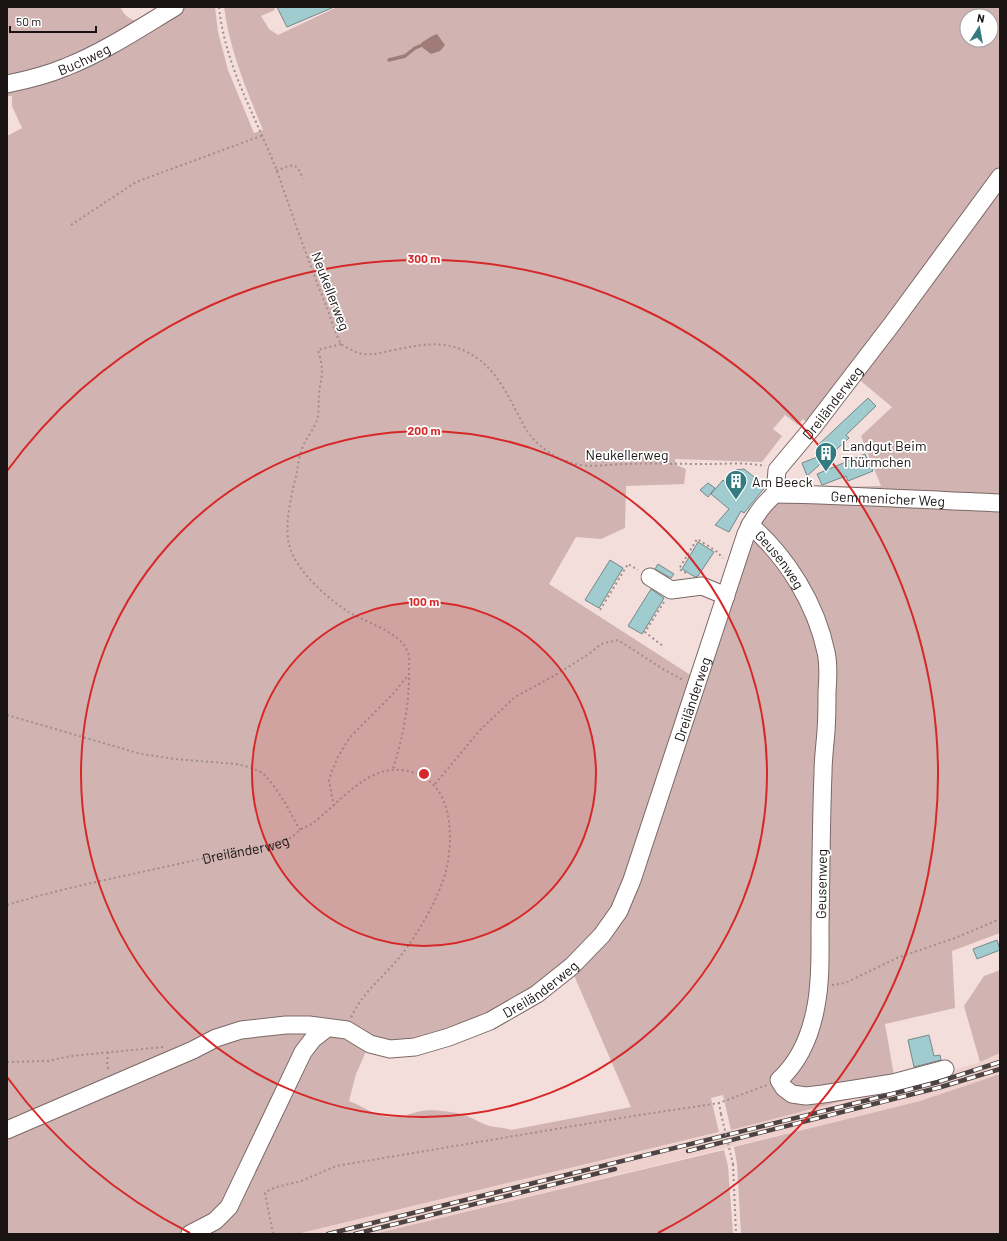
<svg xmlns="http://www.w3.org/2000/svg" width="1007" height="1241" font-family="Barlow,sans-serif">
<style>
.built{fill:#eed1cd}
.green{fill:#d1b4b1;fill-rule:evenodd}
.water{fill:#a07c78}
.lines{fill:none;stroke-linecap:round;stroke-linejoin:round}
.stream{stroke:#a07c78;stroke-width:3.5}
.building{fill:#a0cccf;stroke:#748889}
.minor-casing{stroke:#7a6866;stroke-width:19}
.path{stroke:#9e8e8c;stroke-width:2;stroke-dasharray:2 3;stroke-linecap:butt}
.minor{stroke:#fff;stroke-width:17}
.rail-casing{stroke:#4d4342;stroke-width:4.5}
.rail{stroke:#fff;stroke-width:3;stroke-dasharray:9;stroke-linecap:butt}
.path-bridge{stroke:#9e8e8c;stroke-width:2;stroke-dasharray:2 3;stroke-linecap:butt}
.ring{fill:none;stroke:#d62828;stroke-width:2}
.labels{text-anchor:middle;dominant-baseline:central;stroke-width:3.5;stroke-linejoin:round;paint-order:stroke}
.street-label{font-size:14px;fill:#1a1313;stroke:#fff}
.poi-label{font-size:14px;fill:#1a1313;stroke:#fff;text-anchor:start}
.centre{fill:#d62828;stroke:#fff;stroke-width:2}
.ring-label{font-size:12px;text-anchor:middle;font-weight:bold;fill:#d62828;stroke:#fff;stroke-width:3.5;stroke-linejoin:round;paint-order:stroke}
</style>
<rect width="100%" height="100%" fill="#f3dedb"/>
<path class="built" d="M 1000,1053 L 1000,1074 L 920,1101 L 374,1234 L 297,1234 L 731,1130 L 896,1087 L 980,1062 Z"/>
<g class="green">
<path d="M 7,7 L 120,7 C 125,16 129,19 139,22 L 47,68 L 7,79 Z"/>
<path d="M 184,7 L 215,7 L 218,32 L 228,70 L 254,133 L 263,130 C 246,89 230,51 224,7 L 274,7 L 275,10 L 261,16 L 269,29 L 278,35 L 337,7 L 1000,7 L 1000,167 L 810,425 L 803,419 L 798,425 L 785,415 L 773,429 L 782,436 L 762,462 L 675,459 L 676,465 L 686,469 L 684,484 L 626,486 L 625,528 L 601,539 L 576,537 L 549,584 L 695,678 C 678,732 659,785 640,838 C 629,870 620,905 600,933 C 595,939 588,944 583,950 C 546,987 504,1011 456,1030 C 429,1041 396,1053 368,1040 C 364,1038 360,1033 356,1030 L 349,1038 L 368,1047 L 356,1074 L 349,1101 C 362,1106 374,1115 389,1117 C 401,1118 410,1113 422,1111 C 433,1109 457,1112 467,1116 C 475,1119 482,1124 490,1126 C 497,1128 504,1127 511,1130 L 631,1107 L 573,973 L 607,937 L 623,914 L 637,883 L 705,680 L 750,535 L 756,536 L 777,559 L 802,597 L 818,633 L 825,662 L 823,699 L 815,765 L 815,901 L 811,962 L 823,964 L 825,766 L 832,698 L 831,660 L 824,631 L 807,594 L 785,554 L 760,527 L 759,523 L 764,510 L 773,503 L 812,498 L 878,502 L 879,494 L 815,491 L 834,487 L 881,486 L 861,436 L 892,407 L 856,377 L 922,290 L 976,225 L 1000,190 L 1000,933 L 952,951 L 955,1008 L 885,1024 L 895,1081 L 822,1093 L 797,1092 L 799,1098 L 823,1096 L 896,1084 L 896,1087 L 731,1130 L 723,1095 L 711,1098 L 719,1132 L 297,1234 L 7,1234 L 7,136 L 22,128 L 12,106 L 12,96 L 7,96 L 7,87 C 33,84 59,72 83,63 L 89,63 ZM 967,16 L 991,16 L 991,40 L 967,40 Z"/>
<path d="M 1000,970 L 1000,1053 L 980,1062 L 964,1006 L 984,976 Z"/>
<path d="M 1000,1074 L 1000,1234 L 741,1234 L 737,1164 L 734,1147 L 920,1101 Z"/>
<path d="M 724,1150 L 728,1166 L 733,1234 L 374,1234 Z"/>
</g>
<path class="water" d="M 437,34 L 445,45 L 440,51 L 431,54 L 423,48 L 421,43 L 432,36 Z"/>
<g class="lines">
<path class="stream" d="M 389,60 L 405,56 L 415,48 L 425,44"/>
</g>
<g class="building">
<path d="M 277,7 L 334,7 L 287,27 Z"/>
<path d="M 868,398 L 876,406 L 846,435 L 849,438 L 807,476 L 802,463 L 825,454 L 817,446 Z"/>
<path d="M 865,454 L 873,471 L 848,481 L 846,476 L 822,485 L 817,474 Z"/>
<path d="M 744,469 L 766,486 L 744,513 L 741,511 L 729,532 L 715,525 L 729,509 L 711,494 L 723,480 L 726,483 L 736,470 Z"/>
<path d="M 708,483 L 715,488 L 708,497 L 700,490 Z"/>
<path d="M 698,542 L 714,552 L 698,576 L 695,577 L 682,569 Z"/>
<path d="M 610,560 L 623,568 L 599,608 L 585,600 Z"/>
<path d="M 658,564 L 674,574 L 671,578 L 655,569 Z"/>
<path d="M 651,589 L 664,598 L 642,634 L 628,626 Z"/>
<path d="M 997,940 L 1000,950 L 977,959 L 973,949 Z"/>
<path d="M 929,1035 L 934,1056 L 940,1055 L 941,1060 L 914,1067 L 908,1040 Z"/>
</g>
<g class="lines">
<g class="minor-casing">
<g id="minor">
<path id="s2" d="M 7,84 C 27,80 47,75 66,67 C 104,52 140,28 175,7"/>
<path id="s3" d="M 775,494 C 850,495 925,500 1000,503"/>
<path id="s4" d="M 750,525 C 787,557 816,604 826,652 C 829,665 828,679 827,692 C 827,705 827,718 826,731 C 825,745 823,759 823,773 C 821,824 821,876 820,927 C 820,952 821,981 816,1006 C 811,1034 801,1060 779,1080 L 784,1088 L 792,1094 L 806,1096 L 823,1094 L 893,1083 L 945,1069"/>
<path d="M 650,577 L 671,590 L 702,586 L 726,596"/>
<path id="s5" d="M 7,1130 L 193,1050 L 216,1038 L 241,1030 L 286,1025 L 309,1025 L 347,1030 L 370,1044 L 390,1049 L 415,1047 L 449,1037 L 490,1021 L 537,994 L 572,966 L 602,935 L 619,911 L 632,880 L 746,534 C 753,518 762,505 775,494 L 777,470 L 813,427 L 892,324 L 1000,177"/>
<path d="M 190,1234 L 215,1221 L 229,1207 L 303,1052 L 313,1039 L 327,1028"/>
</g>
</g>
<g class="path">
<path d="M 219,7 C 225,67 257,118 278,174 C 294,219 309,264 327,308 C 330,316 337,338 341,344 C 343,346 349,349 352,350 C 363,357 377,354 389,351 C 424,344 450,337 481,361 C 499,376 508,396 519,416 C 522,422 525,429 530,435 C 540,448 558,460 575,464 C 591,468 609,464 626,464 C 652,463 679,464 706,464 C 725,464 746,462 765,466"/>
<path d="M 276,171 C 293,164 296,161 303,179"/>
<path d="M 71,225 L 136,182 L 261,136"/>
<path d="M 341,344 L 318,350 C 320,357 322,364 322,371 C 322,379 319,387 319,395 C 318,405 320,416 315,425 C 311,433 305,440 302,449 C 299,456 298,465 297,472 C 292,493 284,523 289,544 C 295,570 326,597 347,611 C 364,622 402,632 408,653 C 410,657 409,663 409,668 C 410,702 403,737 393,769"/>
<path d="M 686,573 L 679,569 L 697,539 L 716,551 L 723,558"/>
<path d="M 664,602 L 645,632 L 664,647"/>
<path d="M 600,610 L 628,564 L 638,570"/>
<path d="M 7,715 L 141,754 L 175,759 L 236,764 L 249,767 L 263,773 L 273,785 L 284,801 L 300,830"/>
<path d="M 435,784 L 480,730 L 515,697 L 552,677 L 589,654 L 601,644 L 618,640 L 663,669 L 683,680"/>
<path d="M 334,806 L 329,781 L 331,773 L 338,757 L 348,740 L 356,731 L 393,694 L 409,674"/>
<path id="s1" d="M 7,905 C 76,884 147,872 217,855 C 242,849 269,848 292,837 C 295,835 297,832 300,830 C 304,827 309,826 313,823 C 338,804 367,766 401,770 C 452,775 455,831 446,871 C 439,898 417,936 399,958 C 383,977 361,994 351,1018"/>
<path d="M 832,985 L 845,983 L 897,958 L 955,938 L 1000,919"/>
<path d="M 108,1052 L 107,1065 L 109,1071"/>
<path d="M 7,1062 L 48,1061 L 71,1056 L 163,1047"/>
<path d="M 721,1114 L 719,1103 L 767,1085"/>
<path d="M 733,1164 L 736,1234"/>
<path d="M 273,1234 L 265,1193 C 275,1185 289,1185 301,1181 C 313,1176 324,1171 336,1166 L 633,1116 L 719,1103"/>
</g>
<use href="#minor" class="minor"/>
<g class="rail-casing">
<g id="rail">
<path d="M 688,1151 L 941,1087 L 1000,1069"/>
<path d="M 328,1234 L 884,1096 L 938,1082 L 1000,1062"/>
<path d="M 355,1234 L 615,1169"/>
</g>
</g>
<use href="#rail" class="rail"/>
<path class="path-bridge" d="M 721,1114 L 733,1164"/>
</g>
<circle cx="424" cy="774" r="172" fill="#d62828" fill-opacity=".12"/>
<g class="ring">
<circle cx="424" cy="774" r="172"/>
<circle cx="424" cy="774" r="343"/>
<path d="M190 1233A515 515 0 0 1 7 1077M7 471A515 515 0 1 1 658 1233"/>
</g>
<defs>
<g id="building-pin" transform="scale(1.15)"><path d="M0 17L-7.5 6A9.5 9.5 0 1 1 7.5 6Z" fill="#337b81" stroke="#fff"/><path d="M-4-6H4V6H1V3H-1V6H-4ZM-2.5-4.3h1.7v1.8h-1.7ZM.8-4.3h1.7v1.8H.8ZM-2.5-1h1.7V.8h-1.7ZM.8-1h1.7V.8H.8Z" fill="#fff"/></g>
</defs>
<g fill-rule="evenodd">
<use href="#building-pin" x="826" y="453"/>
<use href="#building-pin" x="736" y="481"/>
</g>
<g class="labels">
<g class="street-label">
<text stroke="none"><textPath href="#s2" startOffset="81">Buchweg</textPath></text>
<text transform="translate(331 291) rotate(69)">Neukellerweg</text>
<text stroke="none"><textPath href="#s5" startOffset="1244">Dreiländerweg</textPath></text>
<text x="627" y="454">Neukellerweg</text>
<text stroke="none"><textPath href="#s3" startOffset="113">Gemmenicher Weg</textPath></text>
<text stroke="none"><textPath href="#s4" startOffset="46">Geusenweg</textPath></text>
<text stroke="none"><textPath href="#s5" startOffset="909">Dreiländerweg</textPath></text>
<text stroke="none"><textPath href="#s1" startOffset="245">Dreiländerweg</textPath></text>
<text transform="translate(821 884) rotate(-89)">Geusenweg</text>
<text stroke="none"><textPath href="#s5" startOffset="573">Dreiländerweg</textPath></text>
</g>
<g class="poi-label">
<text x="842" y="445">Landgut Beim<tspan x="842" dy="16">Thürmchen</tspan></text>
<text x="752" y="481">Am Beeck</text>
</g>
</g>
<circle cx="424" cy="774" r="6" class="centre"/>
<g class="ring-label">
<text x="424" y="263">300 m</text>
<text x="424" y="435">200 m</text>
<text x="424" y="606">100 m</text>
</g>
<rect width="1007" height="1241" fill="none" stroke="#1a1313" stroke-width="16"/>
<g transform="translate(979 28) rotate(11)"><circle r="19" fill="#ffffff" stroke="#a3a1a1"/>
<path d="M0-3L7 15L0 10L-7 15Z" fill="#337b81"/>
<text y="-6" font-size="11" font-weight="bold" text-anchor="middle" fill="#1a1313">N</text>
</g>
<path d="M10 26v6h86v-6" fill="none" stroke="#1a1313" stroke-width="2"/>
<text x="16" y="26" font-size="12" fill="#1a1313" stroke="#ffffff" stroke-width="3" paint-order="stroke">50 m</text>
</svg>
